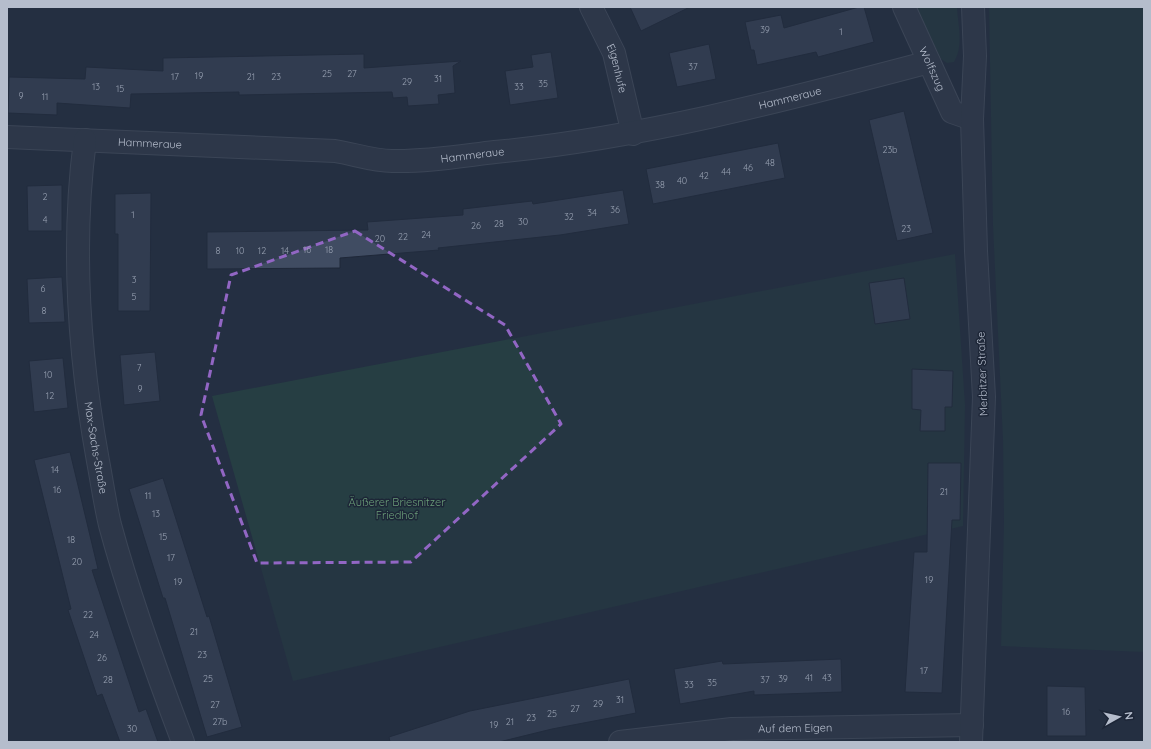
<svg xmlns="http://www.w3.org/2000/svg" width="1151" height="749" font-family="Quicksand,sans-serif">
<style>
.green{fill:#263e43}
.building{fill:#404c62;stroke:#1f2839}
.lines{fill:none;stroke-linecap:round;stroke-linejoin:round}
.street-casing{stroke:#565f6f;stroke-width:24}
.street{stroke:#384152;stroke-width:22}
.marked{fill:none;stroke:#9266c4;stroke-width:3;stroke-dasharray:8 5;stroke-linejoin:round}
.labels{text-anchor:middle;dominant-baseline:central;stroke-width:3;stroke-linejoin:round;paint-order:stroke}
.number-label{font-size:9px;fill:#98a1b2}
.street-label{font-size:11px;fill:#b5bdcc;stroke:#1d2637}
.park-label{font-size:11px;fill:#6b9e79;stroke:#1d2637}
</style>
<rect width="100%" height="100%" fill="#242f42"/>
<g class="green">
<path d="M 915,7 L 957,7 C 958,25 964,46 954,62 L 947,63 L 941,59 Z"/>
<path d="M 989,7 L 1144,7 L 1144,652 L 1001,646 L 1004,522 L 1003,440 L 993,226 Z"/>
<path d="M 955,254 L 965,405 L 963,526 L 293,681 L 212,396 Z"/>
</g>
<g class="building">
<path d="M 630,7 L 690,7 L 641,31 Z"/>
<path d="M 859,7 L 864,7 L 874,42 L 818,57 L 816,52 L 757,65 L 754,50 L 751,50 L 745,22 L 781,15 L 784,28 Z"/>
<path d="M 709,44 L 716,79 L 677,87 L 669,53 Z"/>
<path d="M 551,52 L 558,98 L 510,105 L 505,71 L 533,67 L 531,55 Z"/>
<path d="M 364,54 L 364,68 L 461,61 L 453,66 L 455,93 L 438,95 L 439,104 L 408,106 L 407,97 L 393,98 L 392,92 L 239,95 L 239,92 L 131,94 L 130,108 L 57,103 L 57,115 L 8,113 L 9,77 L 85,79 L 86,67 L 163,71 L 163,58 Z"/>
<path d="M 904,111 L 933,233 L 897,241 L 869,120 Z"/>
<path d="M 778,143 L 785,178 L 653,204 L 646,169 Z"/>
<path d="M 62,185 L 62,231 L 28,231 L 27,186 Z"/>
<path d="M 623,190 L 629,224 L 560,235 L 438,248 L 439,250 L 340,258 L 340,268 L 207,269 L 207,232 L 368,230 L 367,222 L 463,215 L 463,209 L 532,201 L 533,204 Z"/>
<path d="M 151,193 L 150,311 L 118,311 L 118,234 L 115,234 L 115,194 Z"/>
<path d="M 62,277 L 65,322 L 29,323 L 27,279 Z"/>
<path d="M 904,278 L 910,319 L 875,324 L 869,283 Z"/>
<path d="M 155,352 L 160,401 L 124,405 L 120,355 Z"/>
<path d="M 63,358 L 68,408 L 34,412 L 29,361 Z"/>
<path d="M 912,369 L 953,371 L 952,407 L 945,407 L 945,431 L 920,431 L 921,410 L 912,409 Z"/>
<path d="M 70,452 L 98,569 L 92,570 L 139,712 L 146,709 L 158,742 L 120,742 L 102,694 L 97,696 L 68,610 L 71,609 L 34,460 Z"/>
<path d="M 928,463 L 961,463 L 960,520 L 952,520 L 942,693 L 905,692 L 914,552 L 927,552 Z"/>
<path d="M 163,478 L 207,617 L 209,616 L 242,727 L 207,737 L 165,598 L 163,598 L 129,489 Z"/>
<path d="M 841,659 L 842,692 L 754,695 L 754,691 L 680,704 L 674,669 L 722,661 L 723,664 Z"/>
<path d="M 629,679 L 636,713 L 552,729 L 499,742 L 390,742 L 389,737 L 470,711 Z"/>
<path d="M 1047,686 L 1085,687 L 1086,736 L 1047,736 Z"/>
</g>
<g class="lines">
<g class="street-casing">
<g id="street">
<path id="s1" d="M 591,7 L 614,53 L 633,134"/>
<path id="s2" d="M 904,7 L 952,112 L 972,119"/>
<path id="s3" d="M 7,137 L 335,151 C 354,154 373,161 392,161 C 426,162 461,156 495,152 C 643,138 785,100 929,62"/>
<path id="s4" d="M 85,140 C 71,247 79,356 98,461 C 102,482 105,504 110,525 C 130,599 156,671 183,742"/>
<path id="s5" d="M 620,742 L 732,729 L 972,725"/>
<path d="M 971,742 L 984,397 L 976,251 L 972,119 L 975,56 L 973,7"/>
</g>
</g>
<use href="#street" class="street"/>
</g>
<path d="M0 0H1151V749H0ZM 355,231 L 505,325 L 561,424 L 411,562 L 257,563 L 201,415 L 231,275 Z" fill="#242f42" fill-opacity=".55" fill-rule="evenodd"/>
<path class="marked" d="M 355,231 L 505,325 L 561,424 L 411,562 L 257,563 L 201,415 L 231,275 Z"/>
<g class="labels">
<g class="number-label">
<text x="765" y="29">39</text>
<text x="841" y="31">1</text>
<text x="693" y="66">37</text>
<text x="327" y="73">25</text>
<text x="352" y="73">27</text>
<text x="199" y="75">19</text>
<text x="175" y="76">17</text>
<text x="251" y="76">21</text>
<text x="276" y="76">23</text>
<text x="438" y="78">31</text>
<text x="407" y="81">29</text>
<text x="543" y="83">35</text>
<text x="96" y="86">13</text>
<text x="519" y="86">33</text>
<text x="120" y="88">15</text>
<text x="21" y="95">9</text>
<text x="45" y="96">11</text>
<text x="890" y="149">23b</text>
<text x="770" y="162">48</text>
<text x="748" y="167">46</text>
<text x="726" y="171">44</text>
<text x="704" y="175">42</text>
<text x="682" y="180">40</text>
<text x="660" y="184">38</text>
<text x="45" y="196">2</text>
<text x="615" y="209">36</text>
<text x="592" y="212">34</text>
<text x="133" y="214">1</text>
<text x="569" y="216">32</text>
<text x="45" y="219">4</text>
<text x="523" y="221">30</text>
<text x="499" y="223">28</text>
<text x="476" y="225">26</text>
<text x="906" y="228">23</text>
<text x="426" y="234">24</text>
<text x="403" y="236">22</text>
<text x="380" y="238">20</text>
<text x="307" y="249">16</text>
<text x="329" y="249">18</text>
<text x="218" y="250">8</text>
<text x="240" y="250">10</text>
<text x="262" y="250">12</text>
<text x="285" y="250">14</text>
<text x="134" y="279">3</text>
<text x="43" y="288">6</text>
<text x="134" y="296">5</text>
<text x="44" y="310">8</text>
<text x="139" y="367">7</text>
<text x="48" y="374">10</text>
<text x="140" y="388">9</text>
<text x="50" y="395">12</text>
<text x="55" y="469">14</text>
<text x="57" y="489">16</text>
<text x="944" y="491">21</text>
<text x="148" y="495">11</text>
<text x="156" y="513">13</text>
<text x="163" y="536">15</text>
<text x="71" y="539">18</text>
<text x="171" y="557">17</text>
<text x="77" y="561">20</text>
<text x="929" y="579">19</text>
<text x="178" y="581">19</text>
<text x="88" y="614">22</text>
<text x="194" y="631">21</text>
<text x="94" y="634">24</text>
<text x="202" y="654">23</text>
<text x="102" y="657">26</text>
<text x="924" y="670">17</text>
<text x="809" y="677">41</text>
<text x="827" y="677">43</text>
<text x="208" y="678">25</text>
<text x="783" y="678">39</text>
<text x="108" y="679">28</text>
<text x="765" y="679">37</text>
<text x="712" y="682">35</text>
<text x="689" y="684">33</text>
<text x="620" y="699">31</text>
<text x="598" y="703">29</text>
<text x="215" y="704">27</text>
<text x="575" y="708">27</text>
<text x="1066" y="711">16</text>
<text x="552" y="713">25</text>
<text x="531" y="717">23</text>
<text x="220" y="721">27b</text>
<text x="510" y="721">21</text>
<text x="494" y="724">19</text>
<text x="132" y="728">30</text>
</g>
<g class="street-label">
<text stroke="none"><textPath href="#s1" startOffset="67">Eigenhufe</textPath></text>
<text stroke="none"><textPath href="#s2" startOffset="68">Wolfszug</textPath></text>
<text stroke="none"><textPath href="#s3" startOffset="790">Hammeraue</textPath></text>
<text stroke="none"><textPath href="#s3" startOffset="143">Hammeraue</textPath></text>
<text stroke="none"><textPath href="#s3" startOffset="467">Hammeraue</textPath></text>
<text transform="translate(982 374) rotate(-92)">Merbitzer Straße</text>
<text stroke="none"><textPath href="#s4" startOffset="309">Max-Sachs-Straße</textPath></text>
<text stroke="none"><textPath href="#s5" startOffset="176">Auf dem Eigen</textPath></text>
</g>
<g class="park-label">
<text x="397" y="502">Äußerer Briesnitzer<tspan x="397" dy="13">Friedhof</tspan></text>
</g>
</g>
<rect width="1151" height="749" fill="none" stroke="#b5bdcc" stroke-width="16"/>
<g transform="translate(1119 717) rotate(82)" stroke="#1d2637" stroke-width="3" paint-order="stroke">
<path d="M0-3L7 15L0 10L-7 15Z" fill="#b5bdcc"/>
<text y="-6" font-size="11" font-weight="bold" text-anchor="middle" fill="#b5bdcc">N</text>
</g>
</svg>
